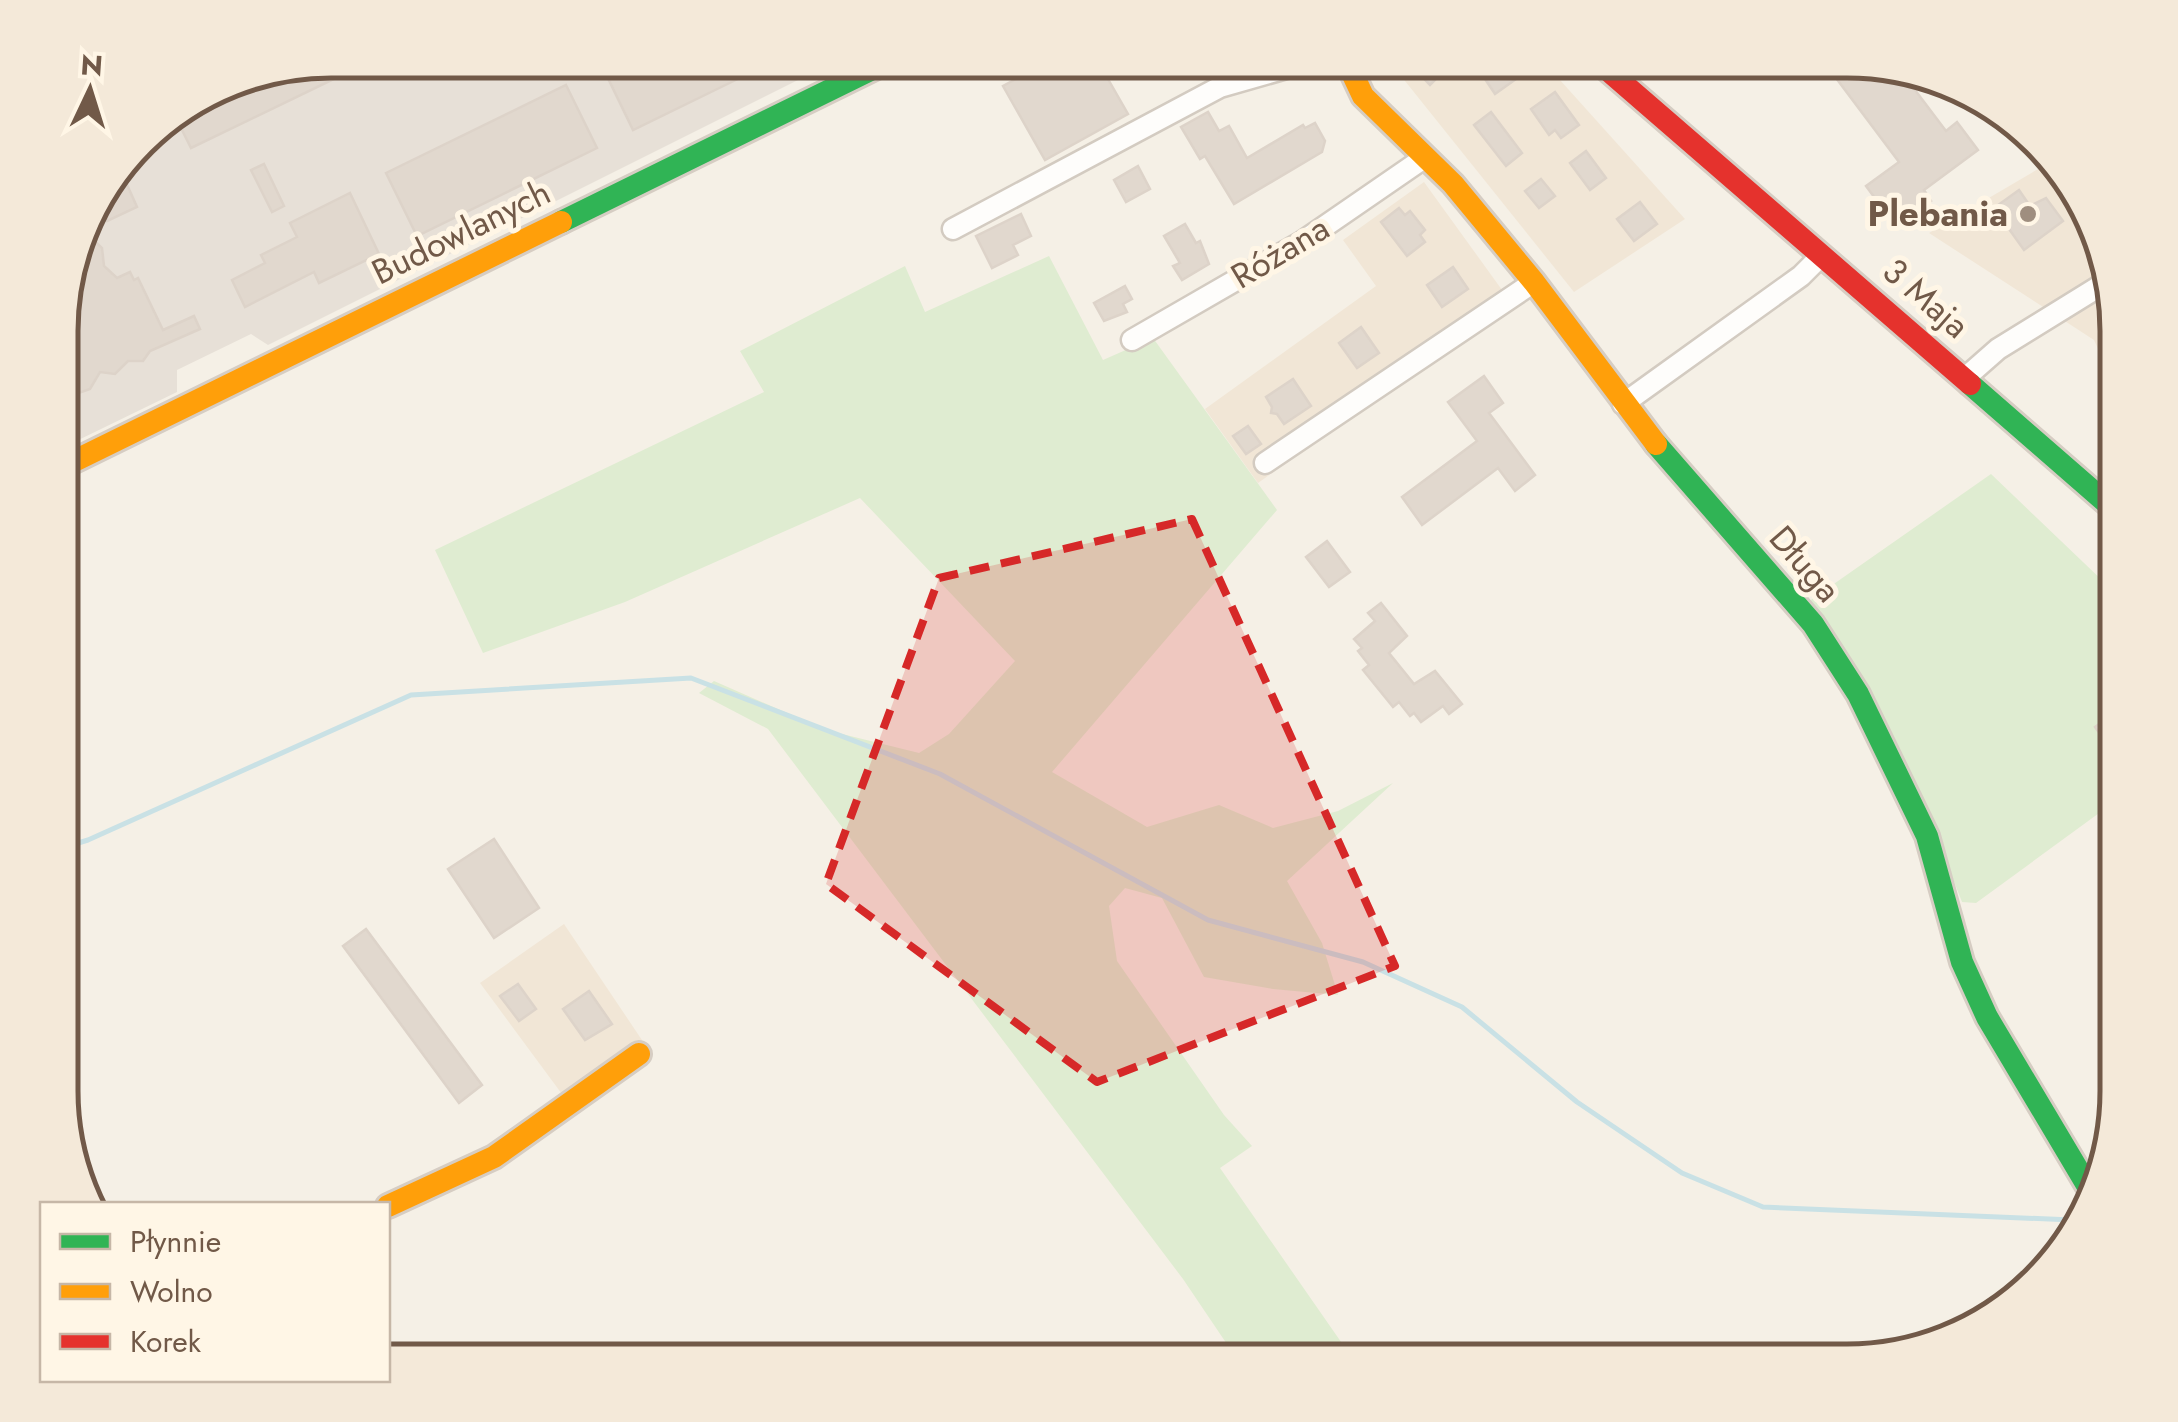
<svg xmlns="http://www.w3.org/2000/svg" width="2178" height="1422" font-family="Jost,sans-serif">
<style>
.residential{fill:#f1e6d6}
.industrial{fill:#e7e0d7}
.green{fill:#dfecd1}
.lines{fill:none;stroke-linecap:round;stroke-linejoin:round}
.stream{stroke:#c9e1e5;stroke-width:5}
.building{fill:#e1d8ce;stroke:#ddd3c9;stroke-width:2.5}
.street-casing{stroke:#d3cbc1;stroke-width:25}
.fast-casing{stroke:#d6cdc3;stroke-width:28}
.slow-casing{stroke:#d6cdc3;stroke-width:28}
.jam-casing{stroke:#d6cdc3;stroke-width:28}
.street{stroke:#fefdfb;stroke-width:20}
.fast{stroke:#30b455;stroke-width:22}
.slow{stroke:#ff9f0a;stroke-width:22}
.jam{stroke:#e5322d;stroke-width:22}
.marked{fill:#d62828;fill-opacity:0.2;stroke:#d62828;stroke-width:8;stroke-dasharray:20 12;stroke-linejoin:round}
.poi-dot{fill:#9f8e7f;stroke:#fff6e6;stroke-width:4}
.labels{text-anchor:middle;dominant-baseline:central;stroke-width:10;stroke-linejoin:round;paint-order:stroke}
.poi-label{font-size:35px;font-weight:bold;fill:#715948;stroke:#fff6e6;text-anchor:end}
.street-label{font-size:35px;fill:#715948;stroke:#fff6e6}
.rim{fill:none;stroke:#715948;stroke-width:5}
</style>
<rect width="100%" height="100%" fill="#f5f0e6"/>
<g class="residential">
<path d="M 1542,60 L 1685,219 L 1574,292 L 1389,61 Z"/>
<path d="M 2050,162 L 2082,196 L 2117,314 L 2117,390 L 2094,340 L 1929,233 Z"/>
<path d="M 1424,182 L 1510,301 L 1258,483 L 1205,409 L 1376,286 L 1343,240 Z"/>
<path d="M 564,924 L 652,1055 L 573,1109 L 480,983 Z"/>
</g>
<path class="industrial" d="M 331,60 L 838,60 L 268,345 L 251,334 L 177,370 L 177,392 L 62,448 L 62,296 L 88,211 L 152,128 L 228,80 Z"/>
<g class="green">
<path d="M 1049,256 L 1103,360 L 1153,338 L 1277,510 L 1052,772 L 1147,827 L 1219,805 L 1273,828 L 1338,811 L 1393,783 L 1287,881 L 1322,943 L 1338,995 L 1273,989 L 1204,977 L 1162,898 L 1125,888 L 1109,906 L 1117,961 L 1224,1115 L 1252,1146 L 1220,1168 L 1355,1362 L 1239,1362 L 1183,1279 L 768,729 L 699,693 L 714,681 L 826,730 L 919,753 L 949,734 L 1015,661 L 860,498 L 625,602 L 483,653 L 435,550 L 764,392 L 740,351 L 905,266 L 925,312 Z"/>
<path d="M 1991,474 L 2106,584 L 2117,588 L 2117,800 L 1976,903 L 1962,902 L 1933,828 L 1808,602 Z"/>
</g>
<g class="lines">
<path class="stream" d="M 62,848 L 88,840 L 411,695 L 691,678 L 940,774 L 1208,920 L 1363,962 L 1462,1007 L 1577,1102 L 1682,1173 L 1763,1207 L 2072,1220"/>
</g>
<g class="building">
<path d="M 331,60 L 373,60 L 191,148 L 174,114 L 228,80 Z"/>
<path d="M 625,60 L 747,60 L 752,72 L 633,130 L 604,70 Z"/>
<path d="M 1051,60 L 1097,60 L 1128,114 L 1045,160 L 1003,86 Z"/>
<path d="M 1406,60 L 1437,60 L 1446,69 L 1430,85 Z"/>
<path d="M 1505,60 L 1512,60 L 1523,74 L 1495,94 L 1483,76 Z"/>
<path d="M 1850,61 L 1906,78 L 1946,131 L 1957,122 L 1978,150 L 1924,190 L 1931,201 L 1897,228 L 1866,186 L 1899,162 L 1833,74 Z"/>
<path d="M 566,85 L 597,148 L 417,236 L 386,173 Z"/>
<path d="M 1555,92 L 1579,125 L 1561,138 L 1555,130 L 1549,135 L 1531,109 Z"/>
<path d="M 1208,112 L 1219,131 L 1229,126 L 1247,158 L 1303,125 L 1305,128 L 1315,123 L 1325,141 L 1322,152 L 1234,204 L 1205,156 L 1200,159 L 1181,127 Z"/>
<path d="M 1491,112 L 1522,153 L 1506,166 L 1474,125 Z"/>
<path d="M 1586,151 L 1606,178 L 1590,190 L 1570,163 Z"/>
<path d="M 264,164 L 284,206 L 272,212 L 251,170 Z"/>
<path d="M 1138,166 L 1150,189 L 1126,202 L 1114,180 Z"/>
<path d="M 120,169 L 137,207 L 107,221 L 97,199 Z"/>
<path d="M 1541,179 L 1555,196 L 1539,208 L 1525,191 Z"/>
<path d="M 2019,190 L 2030,206 L 2046,198 L 2063,221 L 2024,250 L 1994,208 Z"/>
<path d="M 350,193 L 379,254 L 319,283 L 314,272 L 245,307 L 232,280 L 265,263 L 261,255 L 297,237 L 290,223 Z"/>
<path d="M 1640,202 L 1657,224 L 1634,241 L 1617,219 Z"/>
<path d="M 1399,208 L 1405,215 L 1410,211 L 1425,230 L 1420,235 L 1425,242 L 1407,256 L 1381,222 Z"/>
<path d="M 1021,214 L 1031,236 L 1013,245 L 1018,255 L 992,268 L 976,236 Z"/>
<path d="M 1185,224 L 1196,243 L 1200,241 L 1209,264 L 1182,280 L 1173,266 L 1180,263 L 1164,236 Z"/>
<path d="M 82,229 L 102,248 L 104,266 L 117,278 L 130,272 L 134,280 L 138,278 L 163,330 L 194,316 L 200,329 L 150,351 L 143,361 L 128,361 L 115,374 L 100,372 L 90,389 L 76,394 L 62,390 L 62,313 L 70,315 L 65,288 Z"/>
<path d="M 1453,267 L 1468,289 L 1442,307 L 1427,285 Z"/>
<path d="M 1125,286 L 1132,299 L 1123,304 L 1127,312 L 1104,321 L 1094,303 Z"/>
<path d="M 1361,327 L 1379,353 L 1357,368 L 1339,343 Z"/>
<path d="M 1484,376 L 1503,403 L 1489,413 L 1535,475 L 1515,491 L 1498,468 L 1422,525 L 1402,497 L 1477,441 L 1448,402 Z"/>
<path d="M 1293,379 L 1311,406 L 1284,424 L 1277,414 L 1271,413 L 1272,407 L 1266,397 Z"/>
<path d="M 1248,426 L 1261,444 L 1246,454 L 1233,436 Z"/>
<path d="M 1327,541 L 1350,572 L 1329,587 L 1306,557 Z"/>
<path d="M 1381,603 L 1407,636 L 1389,653 L 1414,684 L 1435,671 L 1462,704 L 1449,714 L 1443,706 L 1421,722 L 1414,713 L 1410,716 L 1399,702 L 1393,707 L 1363,670 L 1369,665 L 1358,651 L 1362,648 L 1354,639 L 1375,621 L 1368,613 Z"/>
<path d="M 2117,711 L 2117,757 L 2095,727 Z"/>
<path d="M 494,839 L 539,908 L 494,938 L 448,869 Z"/>
<path d="M 366,929 L 482,1085 L 459,1103 L 343,946 Z"/>
<path d="M 518,984 L 536,1009 L 519,1021 L 500,996 Z"/>
<path d="M 589,991 L 612,1024 L 585,1040 L 563,1009 Z"/>
</g>
<g class="lines">
<g class="street-casing">
<g id="street">
<path d="M 953,229 L 1220,87 L 1314,60"/>
<path d="M 1132,340 L 1302,242 L 1424,158"/>
<path d="M 1965,378 L 1998,349 L 2108,281"/>
<path d="M 1623,404 L 1801,276 L 1822,255"/>
<path d="M 1265,463 L 1534,282"/>
</g>
</g>
<g class="fast-casing">
<g id="fast">
<path d="M 561,222 L 891,60"/>
<path d="M 1970,384 L 2117,512"/>
<path d="M 1656,444 L 1813,624 L 1858,694 L 1927,836 L 1962,962 L 1987,1017 L 2090,1190"/>
</g>
</g>
<g class="slow-casing">
<g id="slow">
<path d="M 1346,60 L 1363,96 L 1453,184 L 1534,282 L 1656,444"/>
<path d="M 62,467 L 561,222"/>
<path d="M 388,1206 L 494,1157 L 639,1054"/>
</g>
</g>
<g class="jam-casing">
<path id="jam" d="M 1596,60 L 1970,384"/>
</g>
<use href="#street" class="street"/>
<use href="#fast" class="fast"/>
<use href="#slow" class="slow"/>
<use href="#jam" class="jam"/>
</g>
<path class="marked" d="M 1192,519 L 1395,966 L 1097,1082 L 826,884 L 939,578 Z"/>
<circle class="poi-dot" cx="2028" cy="214" r="10"/>
<g class="labels">
<g class="poi-label">
<text x="2008" y="214">Plebania</text>
</g>
<g class="street-label">
<text transform="translate(461 232) rotate(-26)">Budowlanych</text>
<text transform="translate(1280 252) rotate(-31)">Różana</text>
<text transform="translate(1926 298) rotate(41)">3 Maja</text>
<text transform="translate(1805 564) rotate(49)">Długa</text>
</g>
</g>
<path d="M0 0H2178V1422H0ZM331 78H1847A253 253 0 0 1 2100 331V1091A253 253 0 0 1 1847 1344H331A253 253 0 0 1 78 1091V331A253 253 0 0 1 331 78Z" fill="#f4e9d9" fill-rule="evenodd"/>
<path class="rim" d="M331 78H1847A253 253 0 0 1 2100 331V1091A253 253 0 0 1 1847 1344H331A253 253 0 0 1 78 1091V331A253 253 0 0 1 331 78Z"/>
<rect x="40" y="1202" width="350" height="180" fill="#fff6e6" stroke="#c6b7a7" stroke-width="2.5"/>
<rect x="60" y="1234" width="50" height="15" fill="#30b455" stroke="#c6b7a7" stroke-width="2.5"/>
<text x="130" y="1252" font-size="30" fill="#715948">Płynnie</text>
<rect x="60" y="1284" width="50" height="15" fill="#ff9f0a" stroke="#c6b7a7" stroke-width="2.5"/>
<text x="130" y="1302" font-size="30" fill="#715948">Wolno</text>
<rect x="60" y="1334" width="50" height="15" fill="#e5322d" stroke="#c6b7a7" stroke-width="2.5"/>
<text x="130" y="1352" font-size="30" fill="#715948">Korek</text>
<g transform="translate(90 90) rotate(4)" stroke="#fff6e6" stroke-width="8" paint-order="stroke">
<path d="M0-8L18 38L0 25L-18 38Z" fill="#715948"/>
<text y="-15" font-size="28" font-weight="bold" text-anchor="middle" fill="#715948">N</text>
</g>
</svg>
